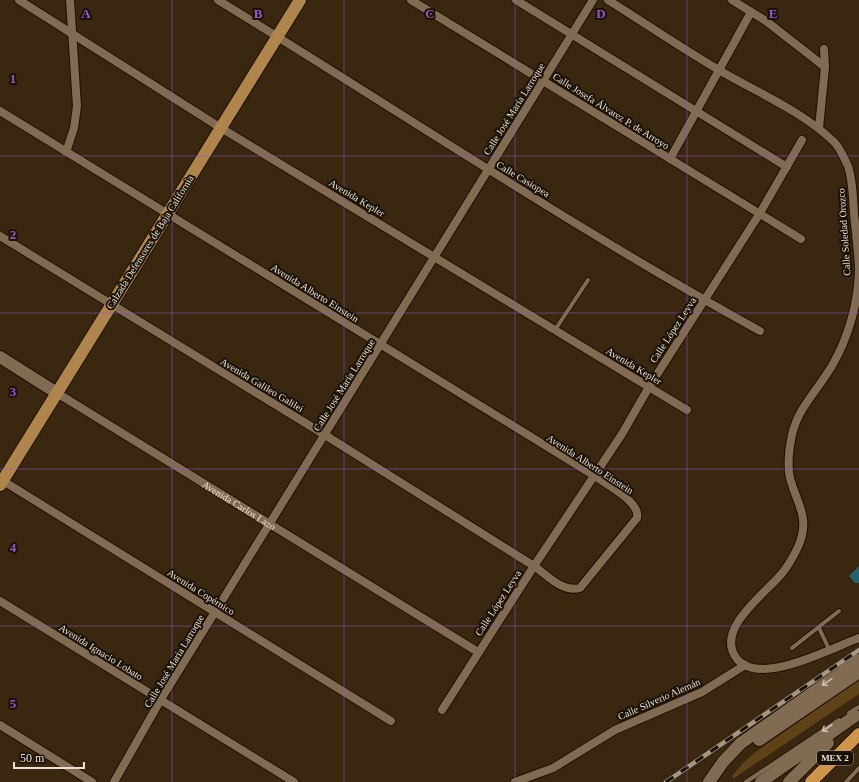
<svg xmlns="http://www.w3.org/2000/svg" width="859" height="782" font-family="'Times New Roman',serif">
<style>
.green{fill:#604218}
.water{fill:#266170}
.lines{fill:none;stroke-linecap:round;stroke-linejoin:round}
.lane-casing{stroke:#200f00;stroke-width:5.5}
.street-casing{stroke:#200f00;stroke-width:10}
.secondary-casing{stroke:#200f00;stroke-width:14}
.primary-casing{stroke:#200f00;stroke-width:14}
.highway-casing{stroke:#200f00;stroke-width:14}
.lane{stroke:#816c53;stroke-width:4}
.street{stroke:#816c53;stroke-width:8}
.secondary{stroke:#816c53;stroke-width:12}
.primary{stroke:#af844d;stroke-width:12}
.highway{stroke:#ce9449;stroke-width:12}
.rail-casing{stroke:#a49584;stroke-width:4.5}
.rail{stroke:#1a1208;stroke-width:3;stroke-dasharray:9;stroke-linecap:butt}
.oneway{stroke:#cdbead}
.grid{fill:none;stroke:#9859c4;stroke-width:1;stroke-opacity:0.55}
.labels{text-anchor:middle;dominant-baseline:central;stroke-width:4;stroke-linejoin:round;paint-order:stroke}
.shield{fill:#1a1208;stroke:#aea396;stroke-width:1}
.shield-label{font-size:9px;font-weight:bold;fill:#ede1d3}
.street-label{font-size:10px;fill:#ede1d3;stroke:#1a1208}
.grid-label{font-size:13px;text-anchor:middle;font-weight:bold;fill:#9859c4;stroke:#1a1208;stroke-width:4;stroke-linejoin:round;paint-order:stroke}
</style>
<rect width="100%" height="100%" fill="#392710"/>
<path class="green" d="M 859,680 L 859,694 L 734,778 L 732,776 L 744,762 L 757,751 Z"/>
<path class="water" d="M 859,566 L 859,583 L 855,583 L 849,576 Z"/>
<g class="lines">
<g class="lane-casing">
<g id="lane">
<path d="M 555,330 L 588,280"/>
<path d="M 819,628 L 829,649"/>
<path d="M 792,648 L 839,611"/>
<path d="M 849,713 L 859,707"/>
<path d="M 746,782 L 839,720"/>
<path d="M 846,782 L 859,768"/>
</g>
</g>
<g class="street-casing">
<g id="street">
<path d="M 19,0 L 221,128 L 687,410"/>
<path d="M 218,0 C 399,111 575,229 760,331"/>
<path d="M 411,0 L 801,239"/>
<path d="M 516,0 L 787,167"/>
<path d="M 608,0 C 645,23 681,48 719,70 C 756,92 802,111 833,141 C 840,147 844,158 848,166 C 853,181 853,199 854,214 C 856,232 858,250 859,267 C 859,300 849,336 833,364 C 819,389 798,407 792,435 C 789,449 787,464 790,478 C 797,505 811,517 798,547 C 794,555 789,565 783,572 C 768,592 713,629 737,659 C 760,687 831,648 859,638"/>
<path d="M 732,0 L 766,21 L 825,67"/>
<path d="M 0,111 L 595,476 C 607,485 641,502 637,518 L 580,588 C 563,593 547,575 534,566 L 325,435 L 0,236"/>
<path d="M 819,128 L 825,67 L 824,49"/>
<path d="M 66,152 L 74,128 L 77,106 L 70,0"/>
<path d="M 670,159 L 751,12"/>
<path id="s1" d="M 57,393 L 478,652"/>
<path d="M 0,479 L 391,721"/>
<path d="M 0,601 L 294,782"/>
<path d="M 442,710 L 534,566 L 622,434 L 649,387 L 760,213 L 802,140"/>
<path d="M 0,725 L 92,782"/>
<path d="M 114,782 L 160,701 L 593,0"/>
<path d="M 515,782 L 553,768 L 615,730 L 702,692 L 745,665"/>
</g>
</g>
<g class="secondary-casing">
<g id="secondary">
<path d="M 0,357 L 57,393"/>
<path d="M 759,740 L 859,672"/>
<path d="M 709,782 L 723,762 L 741,743 L 859,660"/>
<path d="M 761,782 L 855,716"/>
<path d="M 789,782 L 828,743"/>
</g>
</g>
<g class="primary-casing">
<path id="primary" d="M 0,485 L 300,0"/>
</g>
<g class="highway-casing">
<path id="highway" d="M 811,782 L 859,734"/>
</g>
<use href="#lane" class="lane"/>
<use href="#street" class="street"/>
<use href="#secondary" class="secondary"/>
<use href="#primary" class="primary"/>
<use href="#highway" class="highway"/>
<g class="rail-casing">
<path id="rail" d="M 666,782 L 859,650"/>
</g>
<use href="#rail" class="rail"/>
</g>
<defs><path id="oneway-shaft" d="M-6 0H5M1.5-3L5.5 0L1.5 3" fill="none" stroke-width="1.6" stroke-linecap="round" stroke-linejoin="round"/></defs>
<g class="oneway">
<use href="#oneway-shaft" transform="translate(827 682) rotate(145)"/>
<use href="#oneway-shaft" transform="translate(827 728) rotate(147)"/>
</g>
<path class="grid" d="M 172,0 L 172,782M 344,0 L 344,782M 515,0 L 515,782M 687,0 L 687,782M 0,156 L 859,156M 0,313 L 859,313M 0,469 L 859,469M 0,626 L 859,626"/>
<g class="labels">
<rect class="shield" x="817" y="751" width="36" height="14" rx="3"/>
<g class="shield-label">
<text x="835" y="758">MEX 2</text>
</g>
<g class="street-label">
<text transform="translate(514 109) rotate(-58)">Calle José María Larroque</text>
<text transform="translate(611 111) rotate(32)">Calle Josefa Álvarez P. de Arroyo</text>
<text transform="translate(523 179) rotate(31)">Calle Casiopea</text>
<text transform="translate(357 198) rotate(31)">Avenida Kepler</text>
<text transform="translate(844 232) rotate(-94)">Calle Soledad Orozco</text>
<text transform="translate(150 242) rotate(-58)">Calzada Defensores de Baja California</text>
<text transform="translate(315 293) rotate(32)">Avenida Alberto Einstein</text>
<text transform="translate(673 330) rotate(-57)">Calle López Leyva</text>
<text transform="translate(634 366) rotate(31)">Avenida Kepler</text>
<text transform="translate(262 385) rotate(31)">Avenida Galileo Galilei</text>
<text transform="translate(344 385) rotate(-58)">Calle José María Larroque</text>
<text transform="translate(590 464) rotate(33)">Avenida Alberto Einstein</text>
<text stroke="none"><textPath href="#s1" startOffset="214">Avenida Carlos Lazo</textPath></text>
<text transform="translate(201 592) rotate(32)">Avenida Copérnico</text>
<text transform="translate(498 603) rotate(-57)">Calle López Leyva</text>
<text transform="translate(101 652) rotate(32)">Avenida Ignacio Lobato</text>
<text transform="translate(174 661) rotate(-59)">Calle José María Larroque</text>
<text transform="translate(659 699) rotate(-24)">Calle Silverio Alemán</text>
</g>
</g>
<g class="grid-label">
<text x="86" y="18">A</text>
<text x="258" y="18">B</text>
<text x="430" y="18">C</text>
<text x="601" y="18">D</text>
<text x="773" y="18">E</text>
<text x="13" y="83">1</text>
<text x="13" y="239">2</text>
<text x="13" y="396">3</text>
<text x="13" y="552">4</text>
<text x="13" y="708">5</text>
</g>
<path d="M14 762v6h70v-6" fill="none" stroke="#ede1d3" stroke-width="2"/>
<text x="20" y="762" font-size="12" fill="#ede1d3" stroke="#1a1208" stroke-width="3" paint-order="stroke">50 m</text>
</svg>
